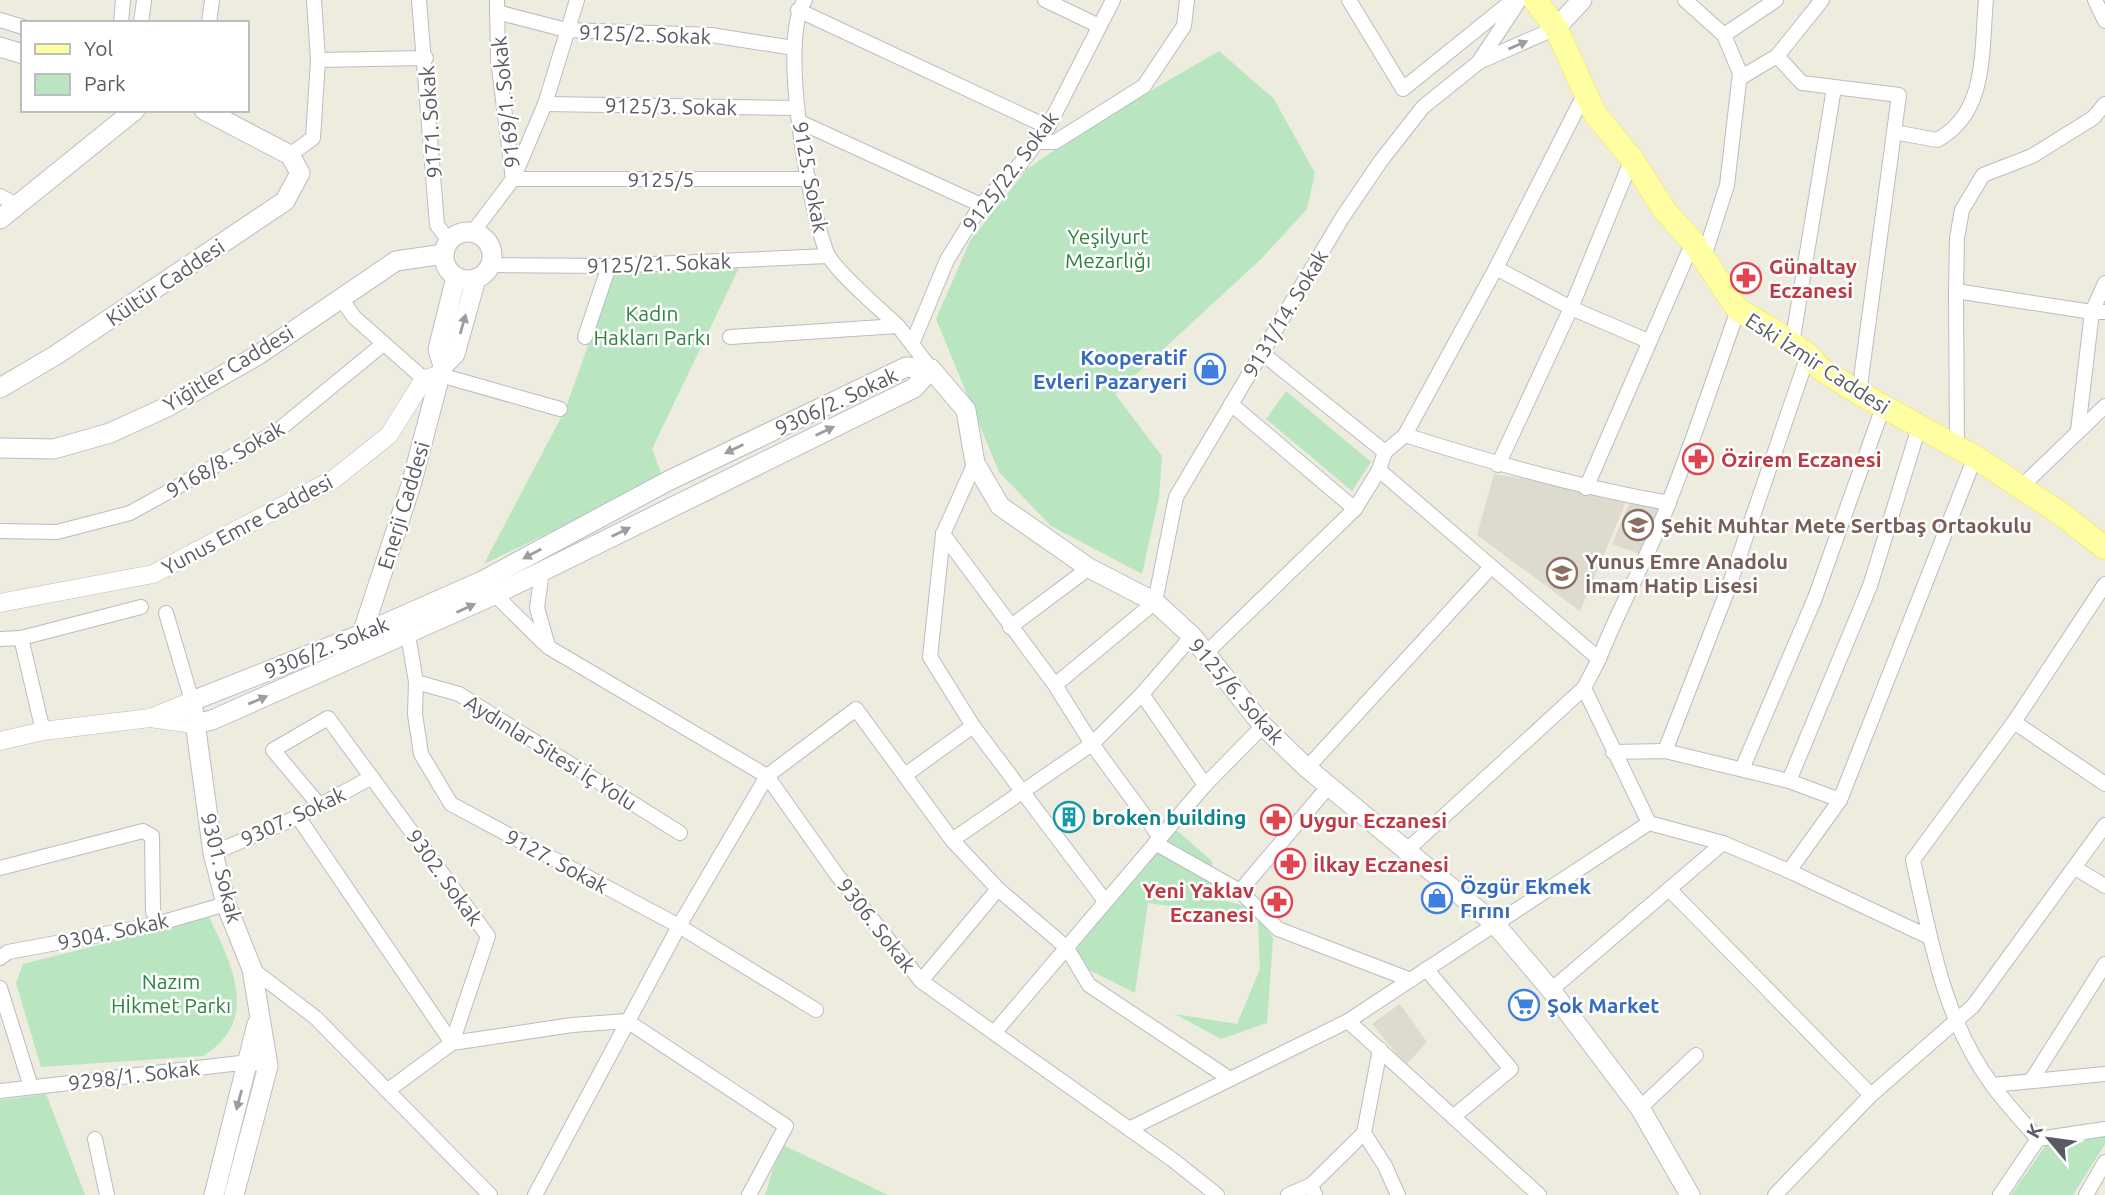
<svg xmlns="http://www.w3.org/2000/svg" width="2105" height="1195" font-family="Ubuntu,sans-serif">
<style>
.education{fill:#dcdbce}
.green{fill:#b9e6c0}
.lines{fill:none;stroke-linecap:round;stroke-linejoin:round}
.minor-casing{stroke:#babcc2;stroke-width:16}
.tertiary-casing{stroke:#babcc2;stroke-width:19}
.secondary-casing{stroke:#babdc4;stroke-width:21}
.primary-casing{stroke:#f9e24c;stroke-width:24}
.minor{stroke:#fff;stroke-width:14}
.tertiary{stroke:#fff;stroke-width:18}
.secondary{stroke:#fff;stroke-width:19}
.primary{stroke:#fffea2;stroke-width:23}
.oneway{fill:#9b9da1}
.labels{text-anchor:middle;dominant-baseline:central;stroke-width:5;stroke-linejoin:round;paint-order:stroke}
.street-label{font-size:21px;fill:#585b62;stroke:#fff}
.park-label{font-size:21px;fill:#2e833f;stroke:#fff}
.health-label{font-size:21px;font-weight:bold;fill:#be3a42;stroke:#fff;text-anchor:start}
.shop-label{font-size:21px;font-weight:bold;fill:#366cbe;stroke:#fff;text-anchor:start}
.education-label{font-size:21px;font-weight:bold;fill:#785e54;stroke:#fff;text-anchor:start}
.culture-label{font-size:21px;font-weight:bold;fill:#0d838f;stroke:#fff;text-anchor:start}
</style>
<rect width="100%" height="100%" fill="#edecdf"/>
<g class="education">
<path d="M 1494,474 L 1629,495 L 1580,611 L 1477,535 Z"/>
<path d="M 1631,499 L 1664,505 L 1642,555 L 1612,544 Z"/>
<path d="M 1400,1004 L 1427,1042 L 1406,1065 L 1372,1024 Z"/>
</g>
<g class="green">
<path d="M 1219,51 L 1274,99 L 1315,173 L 1307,209 L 1262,258 L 1115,394 L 1162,456 L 1159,497 L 1142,574 L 1051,526 L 999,472 L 936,319 L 970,241 L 1027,169 L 1085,129 Z"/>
<path d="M 739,268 L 652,449 L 663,478 L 484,564 L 565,410 L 614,272 Z"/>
<path d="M 1286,391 L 1371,462 L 1352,491 L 1266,419 Z"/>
<path d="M 1176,830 L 1212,861 L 1215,898 L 1253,908 L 1273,938 L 1267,1023 L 1221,1039 L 1175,1014 L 1237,1024 L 1260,969 L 1258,919 L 1148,903 L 1135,993 L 1075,963 L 1068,950 Z"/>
<path d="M 209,917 C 232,965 261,1020 203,1056 L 41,1067 L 16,983 L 23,964 Z"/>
<path d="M 46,1094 L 85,1195 L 0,1195 L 0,1100 Z"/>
<path d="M 2105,1135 L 2105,1144 L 2073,1195 L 2011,1195 L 2046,1145 Z"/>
<path d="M 781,1144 L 888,1195 L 765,1195 Z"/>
</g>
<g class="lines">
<g class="minor-casing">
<g id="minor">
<path d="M 419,0 L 437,225 L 449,241"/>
<path d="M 577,0 L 545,104 L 513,179 L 809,179"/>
<path d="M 805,0 C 778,39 809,208 827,253 C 833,269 883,312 898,326"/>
<path d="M 1045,0 L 1099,26"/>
<path d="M 1349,0 L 1403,89 L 1513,0"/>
<path d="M 1685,0 L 1724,35 L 1740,73 L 1727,185 L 1703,260"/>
<path d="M 2095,0 L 2105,21"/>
<path d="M 798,10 L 1048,127"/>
<path d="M 497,12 L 566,30 L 711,35 L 794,48"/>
<path d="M 0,20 L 23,27"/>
<path d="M 121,23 L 123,0"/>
<path d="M 141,23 L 144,0"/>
<path d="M 209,23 L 212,0"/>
<path d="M 1724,35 L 1776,0"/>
<path d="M 1777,56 L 1802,83 L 1899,95 L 1859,393"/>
<path d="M 318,60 L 426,58"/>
<path d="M 1480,60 L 1519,1"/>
<path d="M 1740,78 L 1777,56 L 1822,0"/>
<path d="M 1585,93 L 1496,268 L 1405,435 C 1492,463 1578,487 1669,503"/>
<path d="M 545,104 L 797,108"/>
<path d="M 800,122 L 981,205"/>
<path d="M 1894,132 L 1937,140 C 1988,113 1981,50 1986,0"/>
<path d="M 1036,142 L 1055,142 L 1144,86 L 1184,26 L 1187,0"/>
<path d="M 290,155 L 313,138 L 318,60 L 314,0"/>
<path d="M 0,196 L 17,205"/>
<path d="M 473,232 L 513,179 L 498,60 L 497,0"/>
<path d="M 490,265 L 609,266 L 827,256"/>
<path d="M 1496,268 L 1571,308 L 1648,341"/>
<path d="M 2105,283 L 2092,312 L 2105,312"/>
<path d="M 1956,291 L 2092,312 L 2078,430"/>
<path d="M 340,297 L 354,317 L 424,379"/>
<path d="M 585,337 L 609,266"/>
<path d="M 730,337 L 898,326 L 931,369"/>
<path d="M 912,344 L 947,260 L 981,205 L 1021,163 L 1048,127 L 1113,0"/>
<path d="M 1792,344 L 1834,88"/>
<path d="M 1262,353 L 1385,452"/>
<path d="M 440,375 L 560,409"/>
<path d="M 1231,404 L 1355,509"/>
<path d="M 1405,435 L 1385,452 L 1379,470 L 1599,659 L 1584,688 L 1649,823 L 1723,843 L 1789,871 L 1840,800 L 1975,457"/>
<path d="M 1957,447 L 1956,291 L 1957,238 L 1962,210 L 1983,175 L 2032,156 L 2093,118 L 2105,104"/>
<path d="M 975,463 L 943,534 L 930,657 L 973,726 L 1105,901"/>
<path d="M 1498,465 L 1571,308 L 1632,159"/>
<path d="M 2021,487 L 2105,406"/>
<path d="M 1586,488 L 1693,242"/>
<path d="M 0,531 L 57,532 L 130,513 L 276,432 L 382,345"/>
<path d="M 943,534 L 1055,685 L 1092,744 L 1160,837"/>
<path d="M 542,571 L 537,608 L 548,646"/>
<path d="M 489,589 L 548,647 L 767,776 L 837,875 L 921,981 L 1173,1160 L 1217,1195"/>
<path d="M 166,613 L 192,701"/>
<path d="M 1010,627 L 1089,568"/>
<path d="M 408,635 L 416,682 L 415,714 L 421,754 L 451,804 L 679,926 L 816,1010"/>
<path d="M 21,638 L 43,731"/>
<path d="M 0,639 L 21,638 L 141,607"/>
<path d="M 1205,654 L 1355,509 L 1379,470"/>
<path d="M 1599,659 C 1620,605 1649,556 1669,502 C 1694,439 1715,374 1738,310"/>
<path d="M 416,682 L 459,694 L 680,833"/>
<path d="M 1055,685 L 1155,602 L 1176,497 L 1342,218 L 1380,162 L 1423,107 L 1479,62 L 1556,28"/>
<path d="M 1142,694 L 1205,785"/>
<path d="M 2014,722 L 2105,784"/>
<path d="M 1665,751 L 1728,589 L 1808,355"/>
<path d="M 1613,752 L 1665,751 L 1789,781 L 1840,800"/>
<path d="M 1307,768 L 1490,568"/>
<path d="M 1742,769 L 1815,598 L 1883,407"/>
<path d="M 905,775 L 973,726"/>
<path d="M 1789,781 L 1870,586 L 1919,427"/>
<path d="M 320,806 L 273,750 L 328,718 L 488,936 L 452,1043"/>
<path d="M 298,817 L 452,1043"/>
<path d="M 952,840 L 1092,744 L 1142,694 L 1192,636"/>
<path d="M 1155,843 L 1240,891 L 1278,929 L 1411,980"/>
<path d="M 1406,851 L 1584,688"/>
<path d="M 213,853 L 298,817 L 372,777"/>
<path d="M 0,868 L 143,831 L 152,836 L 153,912"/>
<path d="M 2075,868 L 2105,886"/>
<path d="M 1789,871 L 1929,937"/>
<path d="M 1669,889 L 1871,1095"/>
<path d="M 1240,891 L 1328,787"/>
<path d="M 0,958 L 8,952 L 153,925 L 226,904"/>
<path d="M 252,969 L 316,1018 L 490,1195"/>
<path d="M 1426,969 L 1511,1069 L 1453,1117"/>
<path d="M 921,981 L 998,889"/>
<path d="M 0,988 L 31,1087"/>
<path d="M 1551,990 L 1723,843"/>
<path d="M 1348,1021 L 1539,1195"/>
<path d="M 994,1033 L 1205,785 L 1263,726"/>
<path d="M 1380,1049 L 1364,1133 L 1385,1166 L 1398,1195"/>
<path d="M 2031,1081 L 2105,964"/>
<path d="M 1992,1085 L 2105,1074"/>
<path d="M 0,1091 L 249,1062 L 268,1066"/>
<path d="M 387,1091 L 452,1043 L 572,1025 L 627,1021 L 786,1126 L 749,1195"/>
<path d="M 1640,1108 L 1696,1055"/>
<path d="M 1129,1129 L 1348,1021 L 1649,823"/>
<path d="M 95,1139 L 107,1195"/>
<path d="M 2038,1139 L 2105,1129"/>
<path d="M 535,1195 L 679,926 L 767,776 L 856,709 L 952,840 L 998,889 L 1067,948 L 1089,985 L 1230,1079"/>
<path d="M 1288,1195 L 1311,1185"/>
<path d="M 1315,1195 L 1311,1185 L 1364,1133"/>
<path d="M 1775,1195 L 1871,1095 L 1973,1006 L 2105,825"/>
<path d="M 2000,1195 L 2038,1139 C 2023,1122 2007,1105 1993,1086 C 1944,1021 1930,938 1913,860 L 2014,722 L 2105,584"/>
<path d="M 2086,1195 L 2105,1162"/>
</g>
</g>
<g class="tertiary-casing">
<g id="tertiary">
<path d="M 0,603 L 153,574 L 334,479 L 389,435 L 424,379 L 440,375"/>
<path d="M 150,718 L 194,724"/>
<path d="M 0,741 L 43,731 L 150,718 L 192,701"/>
</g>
</g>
<g class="secondary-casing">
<g id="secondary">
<path d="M 1556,28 L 1582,0"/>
<path d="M 0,47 L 23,54"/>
<path d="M 0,219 L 135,110"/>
<circle cx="468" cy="256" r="24"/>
<path d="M 443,366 L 438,349 L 456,277"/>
<path d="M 931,369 L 966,410 L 975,463 L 1000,506 L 1089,568 L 1155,602 L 1192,636 L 1263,726 L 1307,768 L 1495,924 L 1551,990 L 1640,1108 L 1690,1195"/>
<path d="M 0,388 L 56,355 L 285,201 L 300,173 L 290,155 L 204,110"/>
<path d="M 0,448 L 54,449 L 110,433 L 169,406 L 258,355 L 396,261 L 444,254"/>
<path d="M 362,634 L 411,485 L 440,375 L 443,366 L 455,354 L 476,279"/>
<path d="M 194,724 L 212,720 L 494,595 L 914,388 L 931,369"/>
<path d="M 214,1195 L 257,1024"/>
<path d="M 234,1195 L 268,1066 L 252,969 L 226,904 L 213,853 L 192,701 L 362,634 L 482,581 L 668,481 L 906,367 L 931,369"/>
</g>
</g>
<g class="primary-casing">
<path id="primary" d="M 1535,0 L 1556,28 L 1595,114 L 1632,159 L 1665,211 L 1693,242 L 1738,310 L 1771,329 L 1808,355 L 1821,369 L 1859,393 L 1975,457 L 2060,513 L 2105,548"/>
</g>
<use href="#minor" class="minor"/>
<use href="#tertiary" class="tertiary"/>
<use href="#secondary" class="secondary"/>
<use href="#primary" class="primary"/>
</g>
<defs><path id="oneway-solid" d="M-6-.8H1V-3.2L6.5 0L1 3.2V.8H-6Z" transform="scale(1.75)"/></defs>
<g class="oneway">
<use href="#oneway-solid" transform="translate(1518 45) rotate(-23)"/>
<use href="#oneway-solid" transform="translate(463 324) rotate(-74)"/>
<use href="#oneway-solid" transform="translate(825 431) rotate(-26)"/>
<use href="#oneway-solid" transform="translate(734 449) rotate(154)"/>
<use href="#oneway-solid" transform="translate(621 532) rotate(-26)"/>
<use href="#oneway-solid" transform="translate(532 554) rotate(152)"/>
<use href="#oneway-solid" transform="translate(466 608) rotate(-25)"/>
<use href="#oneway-solid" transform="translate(258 700) rotate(-23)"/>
<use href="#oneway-solid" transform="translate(239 1100) rotate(105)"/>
</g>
<defs>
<g id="pharmacy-ring" transform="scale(1.575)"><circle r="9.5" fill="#fff" stroke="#e0444e" stroke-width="1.5"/><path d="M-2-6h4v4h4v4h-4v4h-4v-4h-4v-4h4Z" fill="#e0444e"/></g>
<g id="shop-ring" transform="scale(1.575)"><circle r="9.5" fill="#fff" stroke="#3f7fe0" stroke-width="1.5"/><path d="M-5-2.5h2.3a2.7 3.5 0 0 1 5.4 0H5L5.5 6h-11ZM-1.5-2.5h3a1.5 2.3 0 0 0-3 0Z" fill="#3f7fe0"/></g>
<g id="school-ring" transform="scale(1.575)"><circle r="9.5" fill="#fff" stroke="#8d6e63" stroke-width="1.5"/><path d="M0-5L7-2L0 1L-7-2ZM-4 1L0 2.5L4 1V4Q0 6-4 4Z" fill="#8d6e63"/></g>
<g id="building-ring" transform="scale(1.575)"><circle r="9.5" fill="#fff" stroke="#0f9aa8" stroke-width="1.5"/><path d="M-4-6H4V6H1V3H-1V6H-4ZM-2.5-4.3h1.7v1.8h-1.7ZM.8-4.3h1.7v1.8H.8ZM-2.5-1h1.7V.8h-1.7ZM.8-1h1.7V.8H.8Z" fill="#0f9aa8"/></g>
<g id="supermarket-ring" transform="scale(1.575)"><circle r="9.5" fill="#fff" stroke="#3f7fe0" stroke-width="1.5"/><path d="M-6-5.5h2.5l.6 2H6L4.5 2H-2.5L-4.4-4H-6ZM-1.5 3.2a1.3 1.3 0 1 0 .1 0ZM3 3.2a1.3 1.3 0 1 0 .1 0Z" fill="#3f7fe0"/></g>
</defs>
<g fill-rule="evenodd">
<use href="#pharmacy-ring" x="1746" y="278"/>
<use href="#shop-ring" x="1210" y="369"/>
<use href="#pharmacy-ring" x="1698" y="459"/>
<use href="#school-ring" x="1638" y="525"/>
<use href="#school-ring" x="1562" y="573"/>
<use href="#building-ring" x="1069" y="817"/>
<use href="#pharmacy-ring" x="1276" y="820"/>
<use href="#pharmacy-ring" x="1290" y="864"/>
<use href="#shop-ring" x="1437" y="898"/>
<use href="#pharmacy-ring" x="1277" y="902"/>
<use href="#supermarket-ring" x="1524" y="1005"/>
</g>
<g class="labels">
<g class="street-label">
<text transform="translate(645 34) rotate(2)">9125/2. Sokak</text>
<text transform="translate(505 102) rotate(-96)">9169/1. Sokak</text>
<text transform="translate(671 106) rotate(1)">9125/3. Sokak</text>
<text transform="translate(430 122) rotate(-94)">9171. Sokak</text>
<text transform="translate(1010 171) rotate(-53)">9125/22. Sokak</text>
<text transform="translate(811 177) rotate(79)">9125. Sokak</text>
<text x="661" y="179">9125/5</text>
<text transform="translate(659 263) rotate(-2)">9125/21. Sokak</text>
<text transform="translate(165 282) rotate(-34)">Kültür Caddesi</text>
<text transform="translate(1285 313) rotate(-59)">9131/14. Sokak</text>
<text transform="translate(1818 363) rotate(33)">Eski İzmir Caddesi</text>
<text transform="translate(228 368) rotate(-31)">Yiğitler Caddesi</text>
<text transform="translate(836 401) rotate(-25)">9306/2. Sokak</text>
<text transform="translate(225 459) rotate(-30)">9168/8. Sokak</text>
<text transform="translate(403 505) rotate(-73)">Enerji Caddesi</text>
<text transform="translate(247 524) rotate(-28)">Yunus Emre Caddesi</text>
<text transform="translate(326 647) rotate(-22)">9306/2. Sokak</text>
<text transform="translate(1237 691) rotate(49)">9125/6. Sokak</text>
<text transform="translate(551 752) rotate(32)">Aydınlar Sitesi İç Yolu</text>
<text transform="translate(293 816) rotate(-25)">9307. Sokak</text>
<text transform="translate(557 861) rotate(28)">9127. Sokak</text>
<text transform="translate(222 868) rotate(76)">9301. Sokak</text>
<text transform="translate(445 877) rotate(54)">9302. Sokak</text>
<text transform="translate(877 925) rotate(52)">9306. Sokak</text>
<text transform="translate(113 931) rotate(-12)">9304. Sokak</text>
<text transform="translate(134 1075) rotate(-7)">9298/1. Sokak</text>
</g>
<g class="park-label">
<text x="1108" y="236">Yeşilyurt<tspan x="1108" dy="24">Mezarlığı</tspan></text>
<text x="652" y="313">Kadın<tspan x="652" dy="24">Hakları Parkı</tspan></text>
<text x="171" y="981">Nazım<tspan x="171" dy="24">Hİkmet Parkı</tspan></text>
</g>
<g class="health-label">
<text x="1769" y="266">Günaltay<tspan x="1769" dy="24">Eczanesi</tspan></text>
<text x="1721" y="459">Özirem Eczanesi</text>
<text x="1299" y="820">Uygur Eczanesi</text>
<text x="1313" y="864">İlkay Eczanesi</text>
<text x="1254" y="890" text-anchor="end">Yeni Yaklav<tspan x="1254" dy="24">Eczanesi</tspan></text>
</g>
<g class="shop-label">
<text x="1187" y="357" text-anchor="end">Kooperatif<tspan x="1187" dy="24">Evleri Pazaryeri</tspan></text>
<text x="1460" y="886">Özgür Ekmek<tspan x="1460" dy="24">Fırını</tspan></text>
<text x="1547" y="1005">Şok Market</text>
</g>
<g class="education-label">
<text x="1661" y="525">Şehit Muhtar Mete Sertbaş Ortaokulu</text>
<text x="1585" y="561">Yunus Emre Anadolu<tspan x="1585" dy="24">İmam Hatip Lisesi</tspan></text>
</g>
<g class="culture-label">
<text x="1092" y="817">broken building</text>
</g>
</g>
<rect x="21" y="21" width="228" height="91" fill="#ffffff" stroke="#bcbdc0" stroke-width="2"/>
<rect x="35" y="44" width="35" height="10" fill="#fffea2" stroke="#bcbdc0" stroke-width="2"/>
<text x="84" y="56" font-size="21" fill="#585b62">Yol</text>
<rect x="35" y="74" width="35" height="21" fill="#b9e6c0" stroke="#bcbdc0" stroke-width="2"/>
<text x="84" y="91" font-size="21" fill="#585b62">Park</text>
<g transform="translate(2049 1139) rotate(299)" stroke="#ffffff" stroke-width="5" paint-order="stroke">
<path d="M0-5L12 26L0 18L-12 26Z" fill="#585b62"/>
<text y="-10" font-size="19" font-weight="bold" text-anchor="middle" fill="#585b62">K</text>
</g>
</svg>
